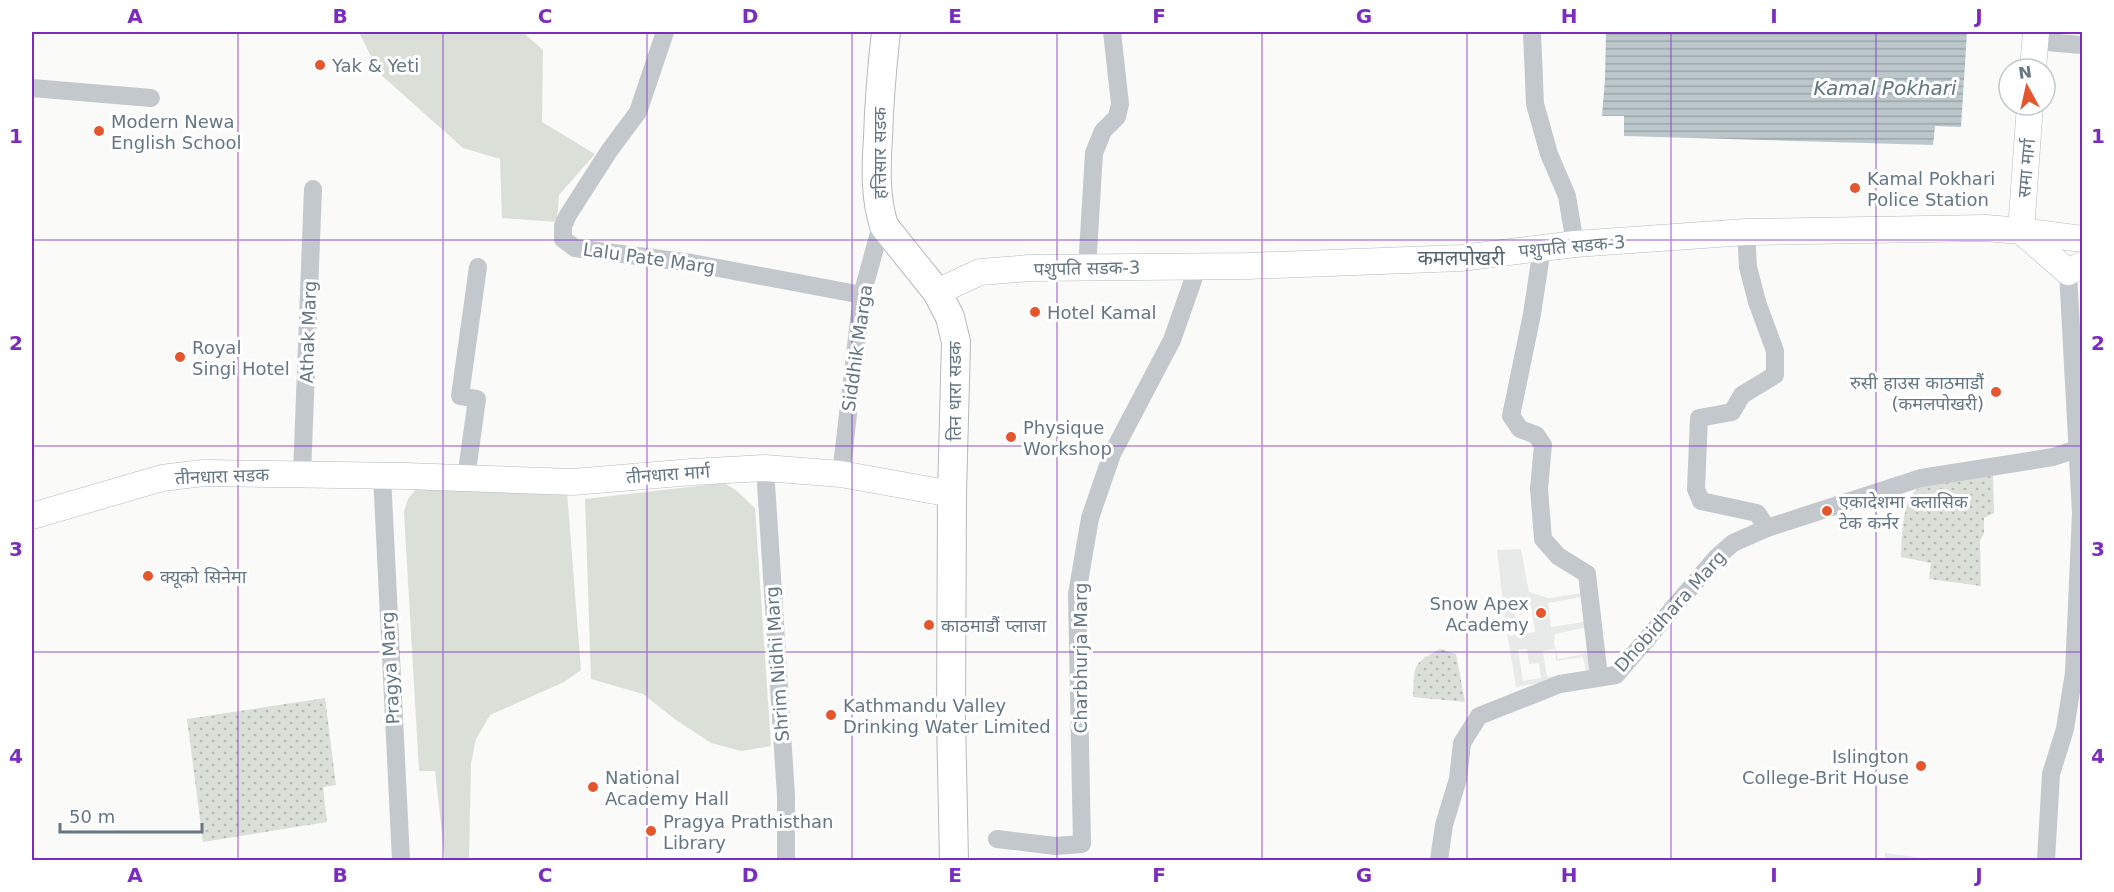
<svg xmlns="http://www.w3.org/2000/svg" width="2114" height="892" font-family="'DejaVu Sans','Noto Sans Devanagari',sans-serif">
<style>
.built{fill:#e8e9e9;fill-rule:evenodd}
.green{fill:#dadfd7}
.park{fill:url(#park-dots)}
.water{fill:url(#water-rules)}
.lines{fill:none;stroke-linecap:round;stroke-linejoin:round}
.secondary-casing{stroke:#b3babf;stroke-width:27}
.primary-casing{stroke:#b5babe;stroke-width:30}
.street{stroke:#c3c8cc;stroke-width:18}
.secondary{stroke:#fff;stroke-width:26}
.primary{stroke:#fff;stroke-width:28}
.grid{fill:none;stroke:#7b2cbf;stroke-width:1.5;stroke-opacity:0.55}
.poi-dot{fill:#e4572e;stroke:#fff;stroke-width:2}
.labels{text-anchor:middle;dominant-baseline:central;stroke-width:6;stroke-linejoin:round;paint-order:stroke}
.poi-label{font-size:18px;fill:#657683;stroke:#fff;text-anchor:start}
.street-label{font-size:18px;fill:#657683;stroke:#fff}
.water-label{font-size:20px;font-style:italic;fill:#60757c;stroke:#fff}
.neighbourhood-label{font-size:20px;fill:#57646e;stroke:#fff}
.neatline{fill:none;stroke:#7b2cbf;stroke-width:2}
.grid-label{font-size:20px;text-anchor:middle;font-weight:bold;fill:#7b2cbf}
</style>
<defs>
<pattern id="park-dots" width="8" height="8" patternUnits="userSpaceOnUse" patternTransform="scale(1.5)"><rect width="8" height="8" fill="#dadfd7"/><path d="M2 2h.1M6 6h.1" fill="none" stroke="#b4b9b4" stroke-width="1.8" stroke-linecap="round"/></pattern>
<pattern id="water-rules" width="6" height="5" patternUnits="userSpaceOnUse" patternTransform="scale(1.5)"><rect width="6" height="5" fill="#bbc7cb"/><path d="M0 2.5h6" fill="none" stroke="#9ca6aa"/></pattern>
</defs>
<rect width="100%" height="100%" fill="#fafaf8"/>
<g class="built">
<path d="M 1521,549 L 1529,592 L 1549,598 L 1583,593 L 1589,627 L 1555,634 L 1554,643 L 1558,659 L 1589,653 L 1593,673 L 1516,687 L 1505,620 L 1497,550 ZM 1581,597 L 1584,622 L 1551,627 L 1548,603 ZM 1531,605 L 1535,632 L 1509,636 L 1507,620 L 1515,618 L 1513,608 ZM 1527,649 L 1529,664 L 1539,663 L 1541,678 L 1523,681 L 1518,650 ZM 1555,649 L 1556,661 L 1583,657 L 1586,671 L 1547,677 L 1543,651 Z"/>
<path d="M 1885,853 L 1924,858 L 1924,860 L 1885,860 Z"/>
</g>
<g class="green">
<path d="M 359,32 L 523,32 L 543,50 L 542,122 L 595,154 L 559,195 L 557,222 L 502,218 L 500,159 L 463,148 L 379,73 Z"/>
<path d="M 724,483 L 737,491 L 755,508 L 771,746 L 741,751 L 711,743 L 676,720 L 643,694 L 591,679 L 585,499 Z"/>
<path d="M 417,488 L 567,492 L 581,670 L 564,682 L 490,715 L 476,739 L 471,763 L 469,860 L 445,860 L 435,771 L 419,771 L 404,512 L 408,499 Z"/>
</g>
<g class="park">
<path d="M 1993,474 L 1994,513 L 1984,518 L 1984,533 L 1980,541 L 1981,586 L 1929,579 L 1931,563 L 1901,557 C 1902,538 1901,499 1919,488 C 1927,483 1980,477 1993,474 Z"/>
<path d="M 1440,649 L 1456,654 L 1465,702 L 1413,697 C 1415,664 1411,665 1440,649 Z"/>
<path d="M 325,698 L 336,785 L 323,787 L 327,822 L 203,842 L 187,719 Z"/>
</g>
<path class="water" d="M 1606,32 L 1967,32 L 1961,127 L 1935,126 L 1933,145 L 1624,136 L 1624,116 L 1602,116 L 1605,79 Z"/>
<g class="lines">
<g class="secondary-casing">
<g id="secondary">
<path d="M 2033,69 L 2036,32"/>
<path d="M 2021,231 L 2030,105"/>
<path d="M 2021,231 L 2068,272 L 2082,265"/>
<path d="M 937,292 L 980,272 L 1030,268 L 1248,266 L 1461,258 L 1575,244 L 1746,232 L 1986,228 L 2021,231 L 2082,239"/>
<path d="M 32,516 L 162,478 L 203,473 L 406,476 L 573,482 L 692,472 L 765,468 L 841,474 L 952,494"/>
</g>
</g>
<g class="primary-casing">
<path id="primary" d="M 886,32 C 882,67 879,102 878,138 C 876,168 875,197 884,226 L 937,292 L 950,317 L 956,342 L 952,494 L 951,718 L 954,860"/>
</g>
<g class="street">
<path d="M 665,32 L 638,112 L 609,151 L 568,215 L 563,226 L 563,239 L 575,248 L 692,263 L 862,295"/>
<path d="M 1532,32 L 1535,104 L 1549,154 L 1567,196 L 1575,244"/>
<path d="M 2035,41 L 2082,45"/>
<path d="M 32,88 L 151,98"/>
<path d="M 1746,232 L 1748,267 L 1757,302 L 1775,351 L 1775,375 L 1742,395 L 1732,412 L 1699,418 L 1696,489 L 1701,501 L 1757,513 L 1767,528"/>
<path d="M 1542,248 L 1532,314 L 1511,416 L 1520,429 L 1536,435 L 1543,445 L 1539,489 L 1543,539 L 1558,556 L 1587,574 L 1599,677"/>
<path d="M 1087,269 L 1094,153 L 1103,131 L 1117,117 L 1120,104 L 1112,32"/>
<path d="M 765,468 L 786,796 L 786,860"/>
<path d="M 302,474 L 313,189"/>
<path d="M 841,474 L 862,295 L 879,233 L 884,226"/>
<path d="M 382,475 L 401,860"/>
<path d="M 466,478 L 477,399 L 460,396 L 478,267"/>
<path d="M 997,839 L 1055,846 L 1082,844 L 1077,594 L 1090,518 L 1112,454 L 1172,340 L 1198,266"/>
<path d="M 1439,860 L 1444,825 L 1458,779 L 1462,743 L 1479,716 L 1560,684 L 1616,675 L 1716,558 L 1733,543 L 1767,528 L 1921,478 L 2053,457 L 2077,449"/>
<path d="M 2046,860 L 2051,774 L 2065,729 L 2074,673 L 2081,513 L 2068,272"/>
</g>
<use href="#secondary" class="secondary"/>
<use href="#primary" class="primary"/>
</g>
<path class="grid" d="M 238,32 L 238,860M 443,32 L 443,860M 647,32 L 647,860M 852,32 L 852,860M 1057,32 L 1057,860M 1262,32 L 1262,860M 1467,32 L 1467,860M 1671,32 L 1671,860M 1876,32 L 1876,860M 32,240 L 2082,240M 32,446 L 2082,446M 32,652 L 2082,652"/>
<g class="poi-dot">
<circle cx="320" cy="65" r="6"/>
<circle cx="99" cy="131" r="6"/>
<circle cx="1855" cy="188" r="6"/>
<circle cx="1035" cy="312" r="6"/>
<circle cx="180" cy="357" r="6"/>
<circle cx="1996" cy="392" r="6"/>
<circle cx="1011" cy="437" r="6"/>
<circle cx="1827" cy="511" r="6"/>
<circle cx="148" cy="576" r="6"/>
<circle cx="1541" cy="613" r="6"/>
<circle cx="929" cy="625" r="6"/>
<circle cx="831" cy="715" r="6"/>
<circle cx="1921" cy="766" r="6"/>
<circle cx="593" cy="787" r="6"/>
<circle cx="651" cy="831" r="6"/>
</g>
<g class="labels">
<g class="poi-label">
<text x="332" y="65">Yak &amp; Yeti</text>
<text x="111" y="121">Modern Newa<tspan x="111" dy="21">English School</tspan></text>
<text x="1867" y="178">Kamal Pokhari<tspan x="1867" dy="21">Police Station</tspan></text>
<text x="1047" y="312">Hotel Kamal</text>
<text x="192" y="347">Royal<tspan x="192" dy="21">Singi Hotel</tspan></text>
<text x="1984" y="382" text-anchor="end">रुसी हाउस काठमाडौं<tspan x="1984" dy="21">(कमलपोखरी)</tspan></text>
<text x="1023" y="427">Physique<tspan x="1023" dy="21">Workshop</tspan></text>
<text x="1839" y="501">एकादेशमा क्लासिक<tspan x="1839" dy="21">टेक कर्नर</tspan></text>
<text x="160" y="576">क्यूको सिनेमा</text>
<text x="1529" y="603" text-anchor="end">Snow Apex<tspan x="1529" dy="21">Academy</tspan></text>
<text x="941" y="625">काठमाडौं प्लाजा</text>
<text x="843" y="705">Kathmandu Valley<tspan x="843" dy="21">Drinking Water Limited</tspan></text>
<text x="1909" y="756" text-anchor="end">Islington<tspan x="1909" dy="21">College-Brit House</tspan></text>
<text x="605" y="777">National<tspan x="605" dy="21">Academy Hall</tspan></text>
<text x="663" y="821">Pragya Prathisthan<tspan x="663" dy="21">Library</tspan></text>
</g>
<g class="street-label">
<text transform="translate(879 153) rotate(-90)">हत्तिसार सडक</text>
<text transform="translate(2026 168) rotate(-85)">समा मार्ग</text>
<text transform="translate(1572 246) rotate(-5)">पशुपति सडक-3</text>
<text transform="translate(649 258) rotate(8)">Lalu Pate Marg</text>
<text transform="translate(1087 268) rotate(-1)">पशुपति सडक-3</text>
<text transform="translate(308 332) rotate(-88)">Athak Marg</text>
<text transform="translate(857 348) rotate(-82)">Siddhik Marga</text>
<text transform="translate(954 391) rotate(-90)">तिन धारा सडक</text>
<text transform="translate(668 474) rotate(-4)">तीनधारा मार्ग</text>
<text transform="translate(222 476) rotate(-2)">तीनधारा सडक</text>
<text transform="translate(1670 611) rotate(-48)">Dhobidhara Marg</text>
<text transform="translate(1080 658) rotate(-90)">Charbhurja Marg</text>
<text transform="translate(777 664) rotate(-94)">Shrim Nidhi Marg</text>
<text transform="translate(390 668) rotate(-93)">Pragya Marg</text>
</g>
<g class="water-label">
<text x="1885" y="88">Kamal Pokhari</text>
</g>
<g class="neighbourhood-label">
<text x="1461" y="258">कमलपोखरी</text>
</g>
</g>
<rect width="2114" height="892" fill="none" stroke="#ffffff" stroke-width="66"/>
<g transform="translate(2027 87) rotate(352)"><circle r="28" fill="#ffffff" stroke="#c1c8cd" stroke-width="1.5"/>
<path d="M0-4.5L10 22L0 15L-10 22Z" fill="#e4572e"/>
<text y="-9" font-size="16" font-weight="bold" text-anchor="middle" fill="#657683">N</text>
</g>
<path d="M60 823v9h142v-9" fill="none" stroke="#657683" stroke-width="3"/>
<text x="69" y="823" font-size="18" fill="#657683" stroke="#ffffff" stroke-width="4.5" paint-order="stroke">50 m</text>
<rect x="33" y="33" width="2048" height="826" class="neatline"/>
<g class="grid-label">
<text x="135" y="23">A</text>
<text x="340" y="23">B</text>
<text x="545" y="23">C</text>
<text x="750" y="23">D</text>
<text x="955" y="23">E</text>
<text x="1159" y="23">F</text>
<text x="1364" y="23">G</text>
<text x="1569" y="23">H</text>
<text x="1774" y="23">I</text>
<text x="1979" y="23">J</text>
<text x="16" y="143">1</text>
<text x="2098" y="143">1</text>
<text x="16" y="350">2</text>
<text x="2098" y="350">2</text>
<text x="16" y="556">3</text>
<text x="2098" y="556">3</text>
<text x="16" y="763">4</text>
<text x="2098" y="763">4</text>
<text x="135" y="882">A</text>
<text x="340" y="882">B</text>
<text x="545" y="882">C</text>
<text x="750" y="882">D</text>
<text x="955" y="882">E</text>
<text x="1159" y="882">F</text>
<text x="1364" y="882">G</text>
<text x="1569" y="882">H</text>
<text x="1774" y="882">I</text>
<text x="1979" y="882">J</text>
</g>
</svg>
